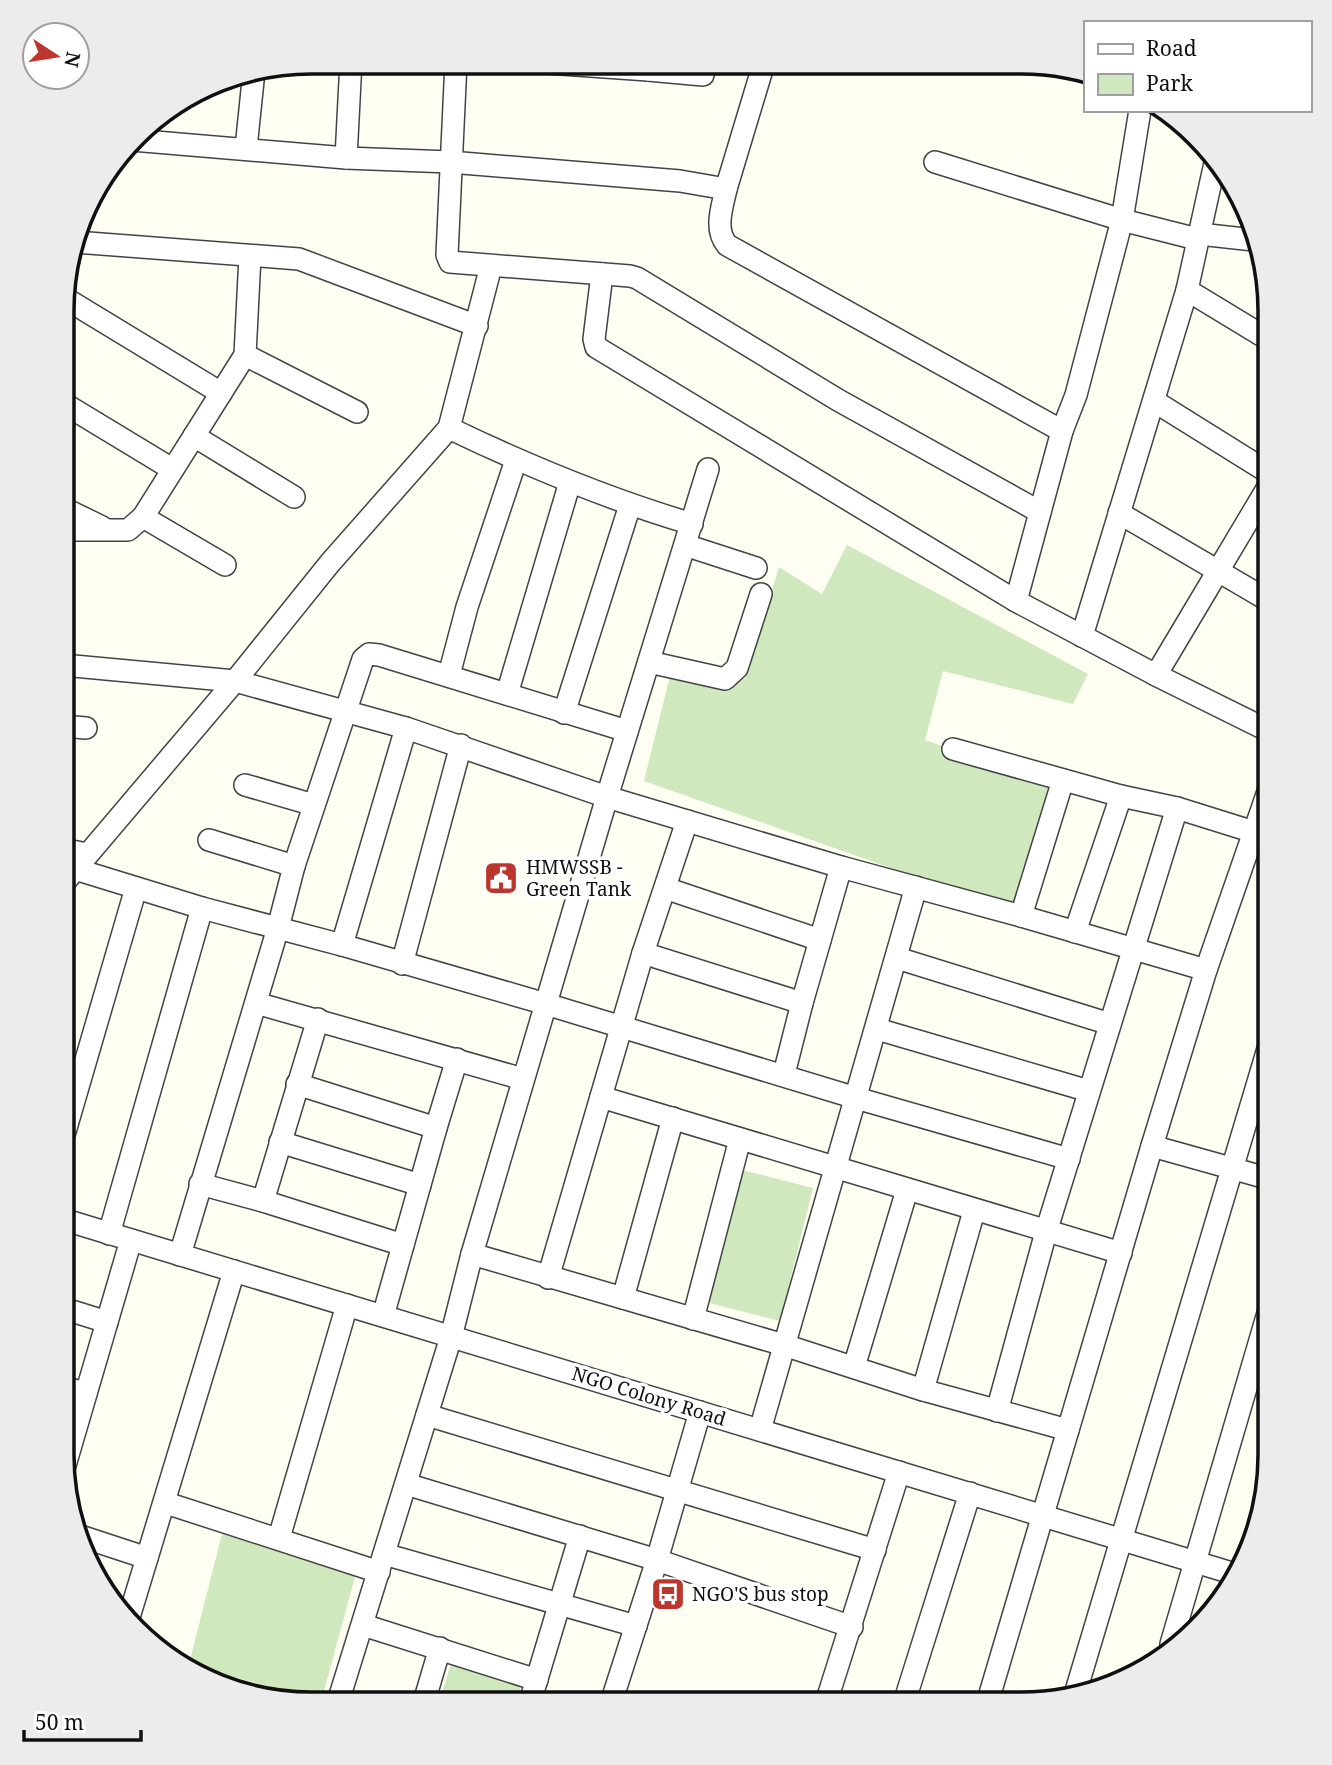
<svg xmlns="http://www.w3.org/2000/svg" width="1332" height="1765" font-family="'Noto Serif',serif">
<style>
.green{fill:#cfe8bd}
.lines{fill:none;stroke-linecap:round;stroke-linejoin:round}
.minor-casing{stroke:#434343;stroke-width:24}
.minor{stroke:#fff;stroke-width:21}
.labels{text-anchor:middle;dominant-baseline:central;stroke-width:7;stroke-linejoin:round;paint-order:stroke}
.poi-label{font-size:19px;fill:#101010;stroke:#fff;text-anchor:start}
.street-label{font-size:19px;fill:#101010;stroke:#fff}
.rim{fill:none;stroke:#101010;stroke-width:3.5}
</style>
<rect width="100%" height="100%" fill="#fefef3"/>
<g class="green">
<path d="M 847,545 L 1088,674 L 1073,704 L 943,671 L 925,740 L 1049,783 L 1033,848 L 1013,911 L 644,781 L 673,664 L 745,679 L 779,567 L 822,594 Z"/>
<path d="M 738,1169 L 813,1188 L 780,1321 L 706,1302 Z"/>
<path d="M 222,1534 L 356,1573 L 321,1702 L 189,1664 Z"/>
<path d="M 452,1661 L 522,1683 L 516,1702 L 439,1702 Z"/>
</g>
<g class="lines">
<g class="minor-casing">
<g id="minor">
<path d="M 456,62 L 447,255 L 450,262 L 630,276 L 637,278 L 838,400 L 1040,512"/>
<path d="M 533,62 L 648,70 L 649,62"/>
<path d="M 648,70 L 703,75"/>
<path d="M 132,140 L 346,158 L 450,162 L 680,181 L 726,189 C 722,208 714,229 727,245 L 1062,431"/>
<path d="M 246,148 L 254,71"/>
<path d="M 346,158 L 351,61"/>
<path d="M 935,162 L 1122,220 L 1197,239"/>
<path d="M 726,189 L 764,63"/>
<path d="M 1199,234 L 1254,240"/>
<path d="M 75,242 L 299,259 L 477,326"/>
<path d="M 602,274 L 594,339 L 596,347 L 1016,601 L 1156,675 L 1271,732"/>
<path d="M 1187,290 L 1271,341"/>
<path d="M 63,297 L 221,393"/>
<path d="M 245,355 L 357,412"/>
<path d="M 1154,401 L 1271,474"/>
<path d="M 63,403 L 172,469"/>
<path d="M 449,428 C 528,466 608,499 692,524"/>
<path d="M 194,436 L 294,497"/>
<path d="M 63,508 L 102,527"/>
<path d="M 1119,513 L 1271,602"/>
<path d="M 143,517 L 225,565"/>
<path d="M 63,530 L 128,530 L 143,517 L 245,355 L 250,256"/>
<path d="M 685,545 L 756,568"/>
<path d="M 1016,601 L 1062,431 L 1076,395 L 1122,220 L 1140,110"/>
<path d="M 1082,636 L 1187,290 L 1215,163"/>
<path d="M 649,662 L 725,679 L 737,668 L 761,594"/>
<path d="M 63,665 L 235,681 L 406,728 L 607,797 L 841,867 L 1021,916 L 1063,780"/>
<path d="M 449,675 L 467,607 L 516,460"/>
<path d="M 1156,675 L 1271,482"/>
<path d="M 507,694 L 570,482"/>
<path d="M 564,713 L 630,505"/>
<path d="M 63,726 L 86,728"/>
<path d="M 953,749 L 1121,796 L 1177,808 L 1270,837"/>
<path d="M 245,785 L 314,805"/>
<path d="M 209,840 L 294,866"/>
<path d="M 62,849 L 87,854"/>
<path d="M 75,869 L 202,908 L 342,945 L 546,1004 L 856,1098 L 1069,1159"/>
<path d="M 62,885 L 235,681 L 330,563 L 449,428 L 491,266"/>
<path d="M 665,888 L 820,940"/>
<path d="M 1021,916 L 1206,970"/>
<path d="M 1075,932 L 1121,796"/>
<path d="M 342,945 L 406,728"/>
<path d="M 643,953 L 802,1003"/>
<path d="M 897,958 L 1110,1024"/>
<path d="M 402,964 L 461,745"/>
<path d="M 256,1003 L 523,1079"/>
<path d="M 877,1029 L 1089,1091"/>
<path d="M 784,1074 L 802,1003 L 841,867"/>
<path d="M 297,1084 L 436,1128"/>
<path d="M 601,1097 L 1121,1253"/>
<path d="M 62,1142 L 136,888"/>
<path d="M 280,1142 L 420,1185"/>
<path d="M 1152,1146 L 1270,1179"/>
<path d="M 200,1184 L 263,1201 L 318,1019"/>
<path d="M 263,1201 L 403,1245"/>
<path d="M 62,1219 L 1235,1574"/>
<path d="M 109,1234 L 202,908"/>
<path d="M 472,1254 L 784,1345 L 923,1390 L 1068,1430"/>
<path d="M 180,1255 L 278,928 L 294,866 L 363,659 L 369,654 L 379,655 L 627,731"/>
<path d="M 548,1278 L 643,953 L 687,821"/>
<path d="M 623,1298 L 673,1118"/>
<path d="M 62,1308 L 107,1322"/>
<path d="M 383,1316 L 436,1128 L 457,1059"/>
<path d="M 693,1319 L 740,1139"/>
<path d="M 854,1367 L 907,1190"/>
<path d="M 61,1387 L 86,1393"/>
<path d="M 923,1390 L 974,1211"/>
<path d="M 997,1411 L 1046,1232 L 1177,808"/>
<path d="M 427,1415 L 875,1550"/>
<path d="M 760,1430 L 916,887"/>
<path d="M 64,1469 L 131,1240"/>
<path d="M 406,1484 L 657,1560 L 852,1627"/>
<path d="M 166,1503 L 379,1572"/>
<path d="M 80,1536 L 147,1558"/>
<path d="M 279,1538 L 347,1305"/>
<path d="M 384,1554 L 636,1626"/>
<path d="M 130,1614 L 234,1271"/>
<path d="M 363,1625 L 537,1680"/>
<path d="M 1171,1644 L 1270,1306"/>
<path d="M 1076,1691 L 1270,1042"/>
<path d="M 338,1702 L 451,1337 L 472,1254 L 607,797 L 708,469"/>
<path d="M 424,1702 L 440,1648"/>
<path d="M 530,1702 L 580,1536"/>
<path d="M 611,1703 L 657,1560 L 700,1412"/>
<path d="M 826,1703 L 899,1472"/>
<path d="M 904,1703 L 970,1493"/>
<path d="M 987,1704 L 1152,1146 L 1206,970 L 1271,783"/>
</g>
</g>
<use href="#minor" class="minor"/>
</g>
<defs>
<g id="civic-square" transform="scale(1.75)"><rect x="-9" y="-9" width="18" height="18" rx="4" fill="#bb372d" stroke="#fff"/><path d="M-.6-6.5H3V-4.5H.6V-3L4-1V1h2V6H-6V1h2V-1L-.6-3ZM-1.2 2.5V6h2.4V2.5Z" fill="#fff"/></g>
<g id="bus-square" transform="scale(1.75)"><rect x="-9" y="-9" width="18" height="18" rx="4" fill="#bb372d" stroke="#fff"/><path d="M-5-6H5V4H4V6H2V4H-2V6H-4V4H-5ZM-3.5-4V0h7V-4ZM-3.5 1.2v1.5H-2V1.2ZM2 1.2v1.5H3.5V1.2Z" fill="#fff"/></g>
</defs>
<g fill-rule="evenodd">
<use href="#civic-square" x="501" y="878"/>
<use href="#bus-square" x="668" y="1594"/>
</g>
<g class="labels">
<g class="poi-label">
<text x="526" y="867">HMWSSB -<tspan x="526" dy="22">Green Tank</tspan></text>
<text x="692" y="1594">NGO'S bus stop</text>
</g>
<g class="street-label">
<text transform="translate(649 1396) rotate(17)">NGO Colony Road</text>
</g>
</g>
<path d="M0 0H1332V1765H0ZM311 74H1021A237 237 0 0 1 1258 311V1455A237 237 0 0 1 1021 1692H311A237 237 0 0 1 74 1455V311A237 237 0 0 1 311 74Z" fill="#ececec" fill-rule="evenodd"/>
<path class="rim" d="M311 74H1021A237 237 0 0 1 1258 311V1455A237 237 0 0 1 1021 1692H311A237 237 0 0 1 74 1455V311A237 237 0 0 1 311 74Z"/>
<rect x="1084" y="21" width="228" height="91" fill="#ffffff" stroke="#9f9f9f" stroke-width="2"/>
<rect x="1098" y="44" width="35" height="10" fill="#ffffff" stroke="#9f9f9f" stroke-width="2"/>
<text x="1146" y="56" font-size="21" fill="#101010">Road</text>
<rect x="1098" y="74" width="35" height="21" fill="#cfe8bd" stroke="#9f9f9f" stroke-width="2"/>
<text x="1146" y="91" font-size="21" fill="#101010">Park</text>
<g transform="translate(56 56) rotate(102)"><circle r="33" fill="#ffffff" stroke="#9f9f9f" stroke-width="2"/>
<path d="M0-5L12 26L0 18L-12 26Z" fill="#bb372d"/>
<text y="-10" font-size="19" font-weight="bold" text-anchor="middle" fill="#101010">N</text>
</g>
<path d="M24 1730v10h117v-10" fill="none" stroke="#101010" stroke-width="3.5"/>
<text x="35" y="1730" font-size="21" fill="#101010" stroke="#ffffff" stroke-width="5" paint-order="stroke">50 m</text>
</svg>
